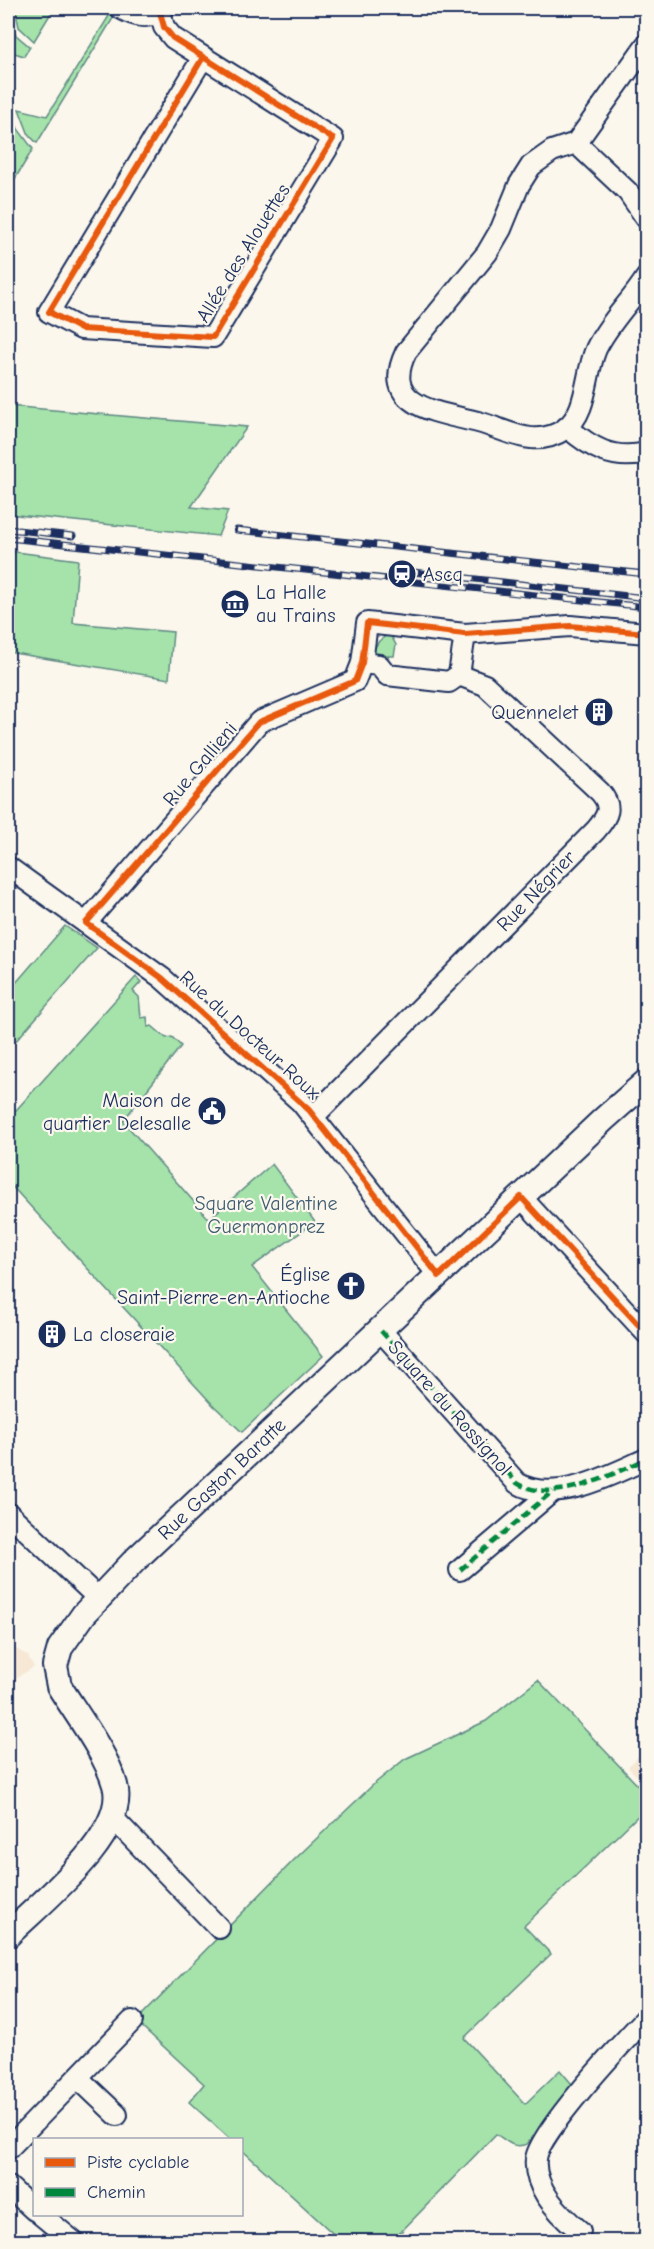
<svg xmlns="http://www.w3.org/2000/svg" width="654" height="2249" font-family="'Comic Neue',sans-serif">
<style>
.built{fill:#f6e8d4}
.green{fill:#a5e3aa;stroke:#608984;stroke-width:1.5}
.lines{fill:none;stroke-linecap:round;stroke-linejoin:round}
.minor-casing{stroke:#1b2f5e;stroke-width:24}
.tertiary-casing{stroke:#1b2f5e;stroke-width:28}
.minor{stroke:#fbf7ec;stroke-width:20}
.tertiary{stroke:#fbf7ec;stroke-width:24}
.rail-casing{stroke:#1b2f5e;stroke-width:7}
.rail{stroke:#fbf7ec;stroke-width:4.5;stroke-dasharray:14;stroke-linecap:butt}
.quiet{stroke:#00873e;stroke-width:4.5;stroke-dasharray:9 4.5;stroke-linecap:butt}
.cycleway-casing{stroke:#fbf7ec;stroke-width:10}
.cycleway{stroke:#e8590c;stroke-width:6}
.labels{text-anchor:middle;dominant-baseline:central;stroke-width:4.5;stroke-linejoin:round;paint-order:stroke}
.street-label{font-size:20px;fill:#1b2f5e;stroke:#fbf7ec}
.poi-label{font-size:20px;fill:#1b2f5e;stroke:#fbf7ec;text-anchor:start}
.park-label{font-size:20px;fill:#3e5c71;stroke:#fbf7ec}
</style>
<rect width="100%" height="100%" fill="#fbf7ec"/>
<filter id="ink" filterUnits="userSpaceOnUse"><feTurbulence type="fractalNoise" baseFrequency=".0167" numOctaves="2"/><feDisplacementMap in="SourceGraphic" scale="12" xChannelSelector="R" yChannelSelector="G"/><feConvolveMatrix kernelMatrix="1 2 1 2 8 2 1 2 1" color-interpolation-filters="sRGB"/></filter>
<g filter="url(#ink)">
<g class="built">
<path d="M 8,1644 L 28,1656 L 34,1667 L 8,1683 Z"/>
<path d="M 646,1748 L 646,1786 L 628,1767 Z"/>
</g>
<g class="green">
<path d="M 8,8 L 16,35 L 30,47 L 24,56 L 8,51 Z"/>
<path d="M 15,8 L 54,8 L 34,41 L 19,27 Z"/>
<path d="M 95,8 L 102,8 L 115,15 L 37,143 L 29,135 L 19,109 L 47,116 L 109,16 Z"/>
<path d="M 9,106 L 18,129 L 33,149 L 10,187 Z"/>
<path d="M 8,406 L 247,427 L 191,507 L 228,511 L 218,536 L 8,514 Z"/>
<path d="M 8,551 L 78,560 L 73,623 L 173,632 L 169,679 L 8,652 Z"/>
<path d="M 386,636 L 391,636 L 396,645 L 394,656 L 388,656 L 387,669 L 373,650 L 379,641 Z"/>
<path d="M 65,926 L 97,948 L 8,1050 L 8,992 Z"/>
<path d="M 136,977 L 141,982 L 133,991 L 139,997 L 141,1018 L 147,1017 L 148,1027 L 152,1026 L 166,1038 L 172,1037 L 181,1046 L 123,1121 L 209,1219 L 272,1164 L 315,1222 L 252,1267 L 323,1356 L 242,1432 L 214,1406 L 8,1182 L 8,1119 Z"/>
<path d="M 538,1680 L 646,1794 L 646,1808 L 524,1926 L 551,1954 L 464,2038 L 525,2104 L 560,2070 L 577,2090 L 527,2144 C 513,2149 508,2142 496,2134 L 392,2241 L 341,2241 L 242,2150 L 242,2140 L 230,2139 L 189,2102 L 204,2084 L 136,2021 L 294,1860 L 374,1784 L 405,1759 L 486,1721 Z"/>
</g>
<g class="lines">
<g class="minor-casing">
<g id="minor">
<path d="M 120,8 C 134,16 151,21 164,8"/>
<path d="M 160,12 L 164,27 L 173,38 L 333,139 L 213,337 L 81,329 L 49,312 L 202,59"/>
<path d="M 646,45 L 576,143 L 552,151 L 531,166 L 519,185 L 501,229 L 487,253 L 406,352 C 379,408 440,412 478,422 C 508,430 534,450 565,429 C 588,412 585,374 596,349 C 609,322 631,302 646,278"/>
<path d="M 576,143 L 628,192 L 646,218"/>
<path d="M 567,427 C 591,448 613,461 646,453"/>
<path d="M 362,663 L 379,665 L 387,675 L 449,682 L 459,675 L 465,634"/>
<path d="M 8,867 L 162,978 L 301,1102 L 439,1276"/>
<path d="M 86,923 L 259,722 L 355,681 L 362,663 L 367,623 L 465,634 L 570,626 L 646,633"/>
<path d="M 314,1116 L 596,830 C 608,816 613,807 600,792 L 485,685 L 459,675"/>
<path d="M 521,1197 L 646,1333"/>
<path d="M 381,1331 L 517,1483 C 554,1505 611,1475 646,1459"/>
<path d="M 8,1513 L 98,1598"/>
<path d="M 460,1570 L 553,1491"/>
<path d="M 113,1818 L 219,1928"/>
<path d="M 78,2078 L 117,2115"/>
<path d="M 8,2149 L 132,2021"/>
<path d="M 8,2186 L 34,2210"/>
<path d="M 40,2214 L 74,2242"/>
<path d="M 580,2231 C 560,2215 533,2188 536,2159 C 538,2133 624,2041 646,2018"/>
</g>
</g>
<g class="tertiary-casing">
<g id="tertiary">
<path id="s1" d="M 8,1935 C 40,1903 129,1834 115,1785 C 106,1753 77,1715 59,1686 L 55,1666 L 60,1648 L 84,1614 L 135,1560 L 604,1119 L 646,1082"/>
</g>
</g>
<use href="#minor" class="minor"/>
<use href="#tertiary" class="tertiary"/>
<g class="rail-casing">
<g id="rail">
<path d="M 8,529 L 73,536"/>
<path d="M 237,530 L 646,574"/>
<path d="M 8,538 L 646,607"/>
<path d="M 404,571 L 646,598"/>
</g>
</g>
<use href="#rail" class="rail"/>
<g class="quiet">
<path d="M 381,1331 L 517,1483 C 554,1505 611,1475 646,1459"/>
<path d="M 460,1570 L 553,1491"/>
</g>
<g class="cycleway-casing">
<g id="cycleway">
<path d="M 160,12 L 164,27 L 173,38 L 333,139 L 213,337 L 81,329 L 49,312 L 202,59"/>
<path d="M 646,633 L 570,626 L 465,634 L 367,623 L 362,663 L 355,681 L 259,722 L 86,923 L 162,978 L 309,1110 L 439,1276 L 521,1197 L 646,1333"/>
</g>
</g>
<use href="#cycleway" class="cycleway"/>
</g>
</g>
<defs>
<g id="station-disc" transform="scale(1.5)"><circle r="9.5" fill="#1b2f5e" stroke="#fbf7ec"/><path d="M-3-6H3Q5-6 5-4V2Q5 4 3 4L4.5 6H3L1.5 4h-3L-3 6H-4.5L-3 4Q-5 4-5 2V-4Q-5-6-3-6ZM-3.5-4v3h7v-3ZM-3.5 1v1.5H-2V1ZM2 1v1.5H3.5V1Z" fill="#fff"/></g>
<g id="museum-disc" transform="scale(1.5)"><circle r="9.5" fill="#1b2f5e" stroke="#fbf7ec"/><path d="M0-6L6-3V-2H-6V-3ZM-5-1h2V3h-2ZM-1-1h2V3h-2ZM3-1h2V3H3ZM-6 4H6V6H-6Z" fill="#fff"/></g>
<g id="building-disc" transform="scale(1.5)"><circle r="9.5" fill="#1b2f5e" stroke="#fbf7ec"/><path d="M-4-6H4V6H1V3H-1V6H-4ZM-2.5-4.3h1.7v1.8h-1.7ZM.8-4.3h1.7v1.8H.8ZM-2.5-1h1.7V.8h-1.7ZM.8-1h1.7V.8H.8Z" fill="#fff"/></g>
<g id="civic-disc" transform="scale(1.5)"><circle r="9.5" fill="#1b2f5e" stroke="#fbf7ec"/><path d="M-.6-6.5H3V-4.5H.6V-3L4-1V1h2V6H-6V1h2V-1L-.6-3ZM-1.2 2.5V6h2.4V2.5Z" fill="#fff"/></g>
<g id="church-disc" transform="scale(1.5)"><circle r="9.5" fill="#1b2f5e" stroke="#fbf7ec"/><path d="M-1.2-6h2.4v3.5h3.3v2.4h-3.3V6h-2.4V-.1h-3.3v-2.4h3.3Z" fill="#fff"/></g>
</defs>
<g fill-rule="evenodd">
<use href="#station-disc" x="402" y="574"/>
<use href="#museum-disc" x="235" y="604"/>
<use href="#building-disc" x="599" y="712"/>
<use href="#civic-disc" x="212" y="1111"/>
<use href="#church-disc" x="351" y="1286"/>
<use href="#building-disc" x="52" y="1334"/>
</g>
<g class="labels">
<g class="street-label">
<text transform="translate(243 253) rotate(-58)">Allée des Alouettes</text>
<text transform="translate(200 764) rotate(-50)">Rue Gallieni</text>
<text transform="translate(536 891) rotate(-46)">Rue Négrier</text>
<text transform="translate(250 1035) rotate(42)">Rue du Docteur Roux</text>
<text transform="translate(450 1408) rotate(48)">Square du Rossignol</text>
<text stroke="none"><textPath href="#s1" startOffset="579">Rue Gaston Baratte</textPath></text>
</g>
<g class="poi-label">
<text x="423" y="574">Ascq</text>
<text x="256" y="592">La Halle<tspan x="256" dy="23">au Trains</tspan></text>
<text x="578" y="712" text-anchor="end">Quennelet</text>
<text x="191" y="1100" text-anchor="end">Maison de<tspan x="191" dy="23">quartier Delesalle</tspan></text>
<text x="330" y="1274" text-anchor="end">Église<tspan x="330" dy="23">Saint-Pierre-en-Antioche</tspan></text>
<text x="73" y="1334">La closeraie</text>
</g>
<g class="park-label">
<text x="266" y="1203">Square Valentine<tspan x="266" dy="23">Guermonprez</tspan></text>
</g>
</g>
<rect width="654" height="2249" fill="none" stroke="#fbf7ec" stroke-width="30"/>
<rect x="15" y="15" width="624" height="2219" fill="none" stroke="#1b2f5e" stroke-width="2" filter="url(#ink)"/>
<rect x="33" y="2138" width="210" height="78" fill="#fbf7ec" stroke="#a1a7b3" stroke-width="1.5"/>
<rect x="45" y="2158" width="30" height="9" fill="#e8590c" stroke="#a1a7b3" stroke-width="1.5"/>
<text x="87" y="2168" font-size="18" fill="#1b2f5e">Piste cyclable</text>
<rect x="45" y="2188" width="30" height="9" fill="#00873e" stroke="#a1a7b3" stroke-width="1.5"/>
<text x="87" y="2198" font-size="18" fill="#1b2f5e">Chemin</text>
</svg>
